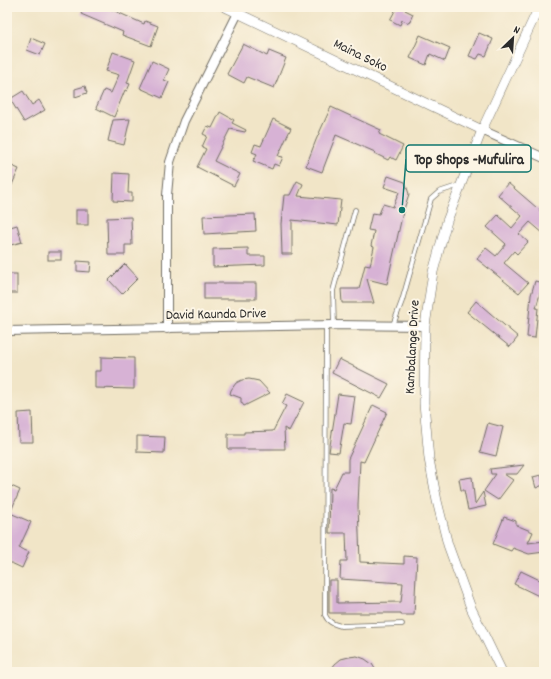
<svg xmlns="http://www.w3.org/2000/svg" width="551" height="679" font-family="Dekko,sans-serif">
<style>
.building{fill:#d7b2d5}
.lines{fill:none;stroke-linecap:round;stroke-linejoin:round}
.service-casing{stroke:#706c62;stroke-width:5.5}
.minor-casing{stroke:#706c62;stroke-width:10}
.tertiary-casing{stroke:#706c62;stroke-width:10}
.service{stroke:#fff;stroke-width:4}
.minor{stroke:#fff;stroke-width:8}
.tertiary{stroke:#fff;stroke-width:9}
.labels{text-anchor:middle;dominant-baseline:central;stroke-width:4;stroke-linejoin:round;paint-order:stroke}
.street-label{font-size:14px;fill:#2b2b2b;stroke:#fcf5e5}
.leader{fill:none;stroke:#0f766e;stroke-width:1.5}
.callout-dot{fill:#0f766e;stroke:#fcf5e5;stroke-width:1.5}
.callout{fill:#fcf5e5;stroke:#0f766e;stroke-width:1.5}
.callout-label{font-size:15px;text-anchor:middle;font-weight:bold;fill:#2b2b2b}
</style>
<rect width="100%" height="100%" fill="#fcf5e5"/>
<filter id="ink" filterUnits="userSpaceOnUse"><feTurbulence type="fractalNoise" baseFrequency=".025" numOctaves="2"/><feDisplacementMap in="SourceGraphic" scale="8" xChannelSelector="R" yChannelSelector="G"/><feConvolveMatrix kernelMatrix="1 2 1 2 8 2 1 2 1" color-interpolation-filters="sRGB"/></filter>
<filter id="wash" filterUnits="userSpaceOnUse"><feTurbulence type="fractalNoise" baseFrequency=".012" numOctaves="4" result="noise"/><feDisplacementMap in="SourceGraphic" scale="16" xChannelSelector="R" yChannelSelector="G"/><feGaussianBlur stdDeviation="0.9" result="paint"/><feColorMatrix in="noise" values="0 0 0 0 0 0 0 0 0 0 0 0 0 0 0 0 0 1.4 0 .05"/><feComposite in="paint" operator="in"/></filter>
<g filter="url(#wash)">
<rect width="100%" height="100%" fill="#f1e5c7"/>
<g id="blocks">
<g class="building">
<path d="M 84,7 L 106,7 L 144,24 L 145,21 L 158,26 L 151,46 L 122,35 L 123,32 L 81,14 Z"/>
<path d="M 397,7 L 406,7 L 405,10 L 413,14 L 409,23 L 402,20 L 400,25 L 390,20 Z"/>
<path d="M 479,33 L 493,39 L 486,56 L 480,54 L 477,59 L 469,56 Z"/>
<path d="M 420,35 L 450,48 L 445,61 L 430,54 L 426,65 L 410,58 Z"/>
<path d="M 31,38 L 45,44 L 40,55 L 27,50 Z"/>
<path d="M 243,44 L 267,56 L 269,51 L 286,58 L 274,88 L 247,77 L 244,83 L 227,74 Z"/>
<path d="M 113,52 L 135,60 L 127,83 L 130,84 L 127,91 L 125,90 L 114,117 L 96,108 L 104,90 L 111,93 L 119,75 L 106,71 Z"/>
<path d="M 152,61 L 169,69 L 164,80 L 169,82 L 162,98 L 140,88 Z"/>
<path d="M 85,86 L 87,93 L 75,97 L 75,89 Z"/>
<path d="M 23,91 L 32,105 L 39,100 L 45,110 L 24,122 L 10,99 Z"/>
<path d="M 331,107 L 381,130 L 379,134 L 403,146 L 396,160 L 390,157 L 388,160 L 374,153 L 375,152 L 336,135 L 322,172 L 306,166 L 316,140 Z"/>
<path d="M 220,112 L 234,120 L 232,123 L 246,130 L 245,132 L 230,129 L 214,161 L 240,174 L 234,186 L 197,167 L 206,149 L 202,147 L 207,136 L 203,134 L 207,126 L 212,128 Z"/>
<path d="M 130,119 L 124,145 L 108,141 L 113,120 Z"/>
<path d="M 273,119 L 291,128 L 278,156 L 283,157 L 279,166 L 274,164 L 272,169 L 253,161 L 257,154 L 252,152 L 255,144 L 261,146 Z"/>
<path d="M 7,164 L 19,169 L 7,196 Z"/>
<path d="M 114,173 L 129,174 L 128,193 L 132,193 L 132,202 L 113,201 Z"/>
<path d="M 388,176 L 405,182 L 409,194 L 403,212 L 387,284 L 367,279 L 374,303 L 342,303 L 341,289 L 359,289 L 365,265 L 370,266 L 374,247 L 371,246 L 374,231 L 368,230 L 372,213 L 379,214 L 383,204 L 393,207 L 399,192 L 384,187 Z"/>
<path d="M 297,181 L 303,184 L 298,196 L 341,200 L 338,225 L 292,220 L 292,254 L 282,254 L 281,224 L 284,195 L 290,195 Z"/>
<path d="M 508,183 L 544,214 L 544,234 L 530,222 L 519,234 L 528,242 L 517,254 L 514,251 L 504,263 L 528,283 L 519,293 L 477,259 L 486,248 L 496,256 L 506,244 L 487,227 L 498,215 L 512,228 L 522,216 L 498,195 Z"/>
<rect x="76" y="210" width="12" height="15"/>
<path d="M 255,214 L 256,231 L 204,234 L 203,216 Z"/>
<path d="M 131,217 L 132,245 L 125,245 L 125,255 L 108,255 L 107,218 Z"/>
<path d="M 17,225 L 22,242 L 7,246 L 7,228 Z"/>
<path d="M 248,248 L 248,256 L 265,256 L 265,265 L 213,267 L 213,249 Z"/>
<rect x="48" y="252" width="13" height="8"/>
<path d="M 77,261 L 91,262 L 90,272 L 77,271 Z"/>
<path d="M 125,264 L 138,278 L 122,294 L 109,280 Z"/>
<rect x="7" y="274" width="10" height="19"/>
<path d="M 535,281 L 543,283 L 536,308 L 538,308 L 535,338 L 527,337 L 531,295 Z"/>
<rect x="204" y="283" width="52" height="16"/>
<path d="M 476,301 L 518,337 L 510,347 L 467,312 Z"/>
<path d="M 101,357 L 134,358 L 134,389 L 95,388 L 95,371 L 101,371 Z"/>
<path d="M 339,359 L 389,384 L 381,398 L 332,373 Z"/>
<path d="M 249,379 L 259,381 L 270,393 L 244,406 L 241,402 L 241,398 L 230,394 L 231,390 L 236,383 L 242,380 Z"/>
<path d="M 287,394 L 304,402 L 289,431 L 284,428 L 285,449 L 228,449 L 228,434 L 244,434 L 244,432 L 273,431 L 286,406 L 282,404 Z"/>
<path d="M 338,394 L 355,396 L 351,424 L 344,423 L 339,453 L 329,452 Z"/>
<path d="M 373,405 L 387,412 L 364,462 L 360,461 L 358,505 L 360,562 L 404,564 L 404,556 L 417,557 L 414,615 L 401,615 L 401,613 L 329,613 L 329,580 L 337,580 L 337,603 L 401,602 L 403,583 L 340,579 L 341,561 L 347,561 L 346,533 L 329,533 L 330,488 L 334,489 L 342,472 L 348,472 L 348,459 Z"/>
<path d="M 32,412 L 33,442 L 19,442 L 18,413 Z"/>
<path d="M 488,423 L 503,427 L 496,456 L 480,452 Z"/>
<path d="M 137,436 L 165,437 L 164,453 L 137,452 Z"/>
<path d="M 524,465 L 517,474 L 504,474 L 513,480 L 498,500 L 484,491 L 496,474 L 491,474 L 490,469 Z"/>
<path d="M 541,475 L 543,485 L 536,488 L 533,477 Z"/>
<path d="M 472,477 L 475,504 L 483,492 L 486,506 L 468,510 L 464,490 L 461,490 L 459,479 Z"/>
<path d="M 7,484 L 20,490 L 10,513 L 31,522 L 19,548 L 29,552 L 22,568 L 7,561 Z"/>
<path d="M 504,517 L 516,521 L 516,525 L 533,532 L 528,543 L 544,541 L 544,552 L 529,554 L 513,548 L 511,551 L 493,544 Z"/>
<path d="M 521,571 L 544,582 L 544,592 L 541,597 L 514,584 Z"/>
<path d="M 357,656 L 365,659 L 372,664 L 377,672 L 329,672 L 335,664 L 341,659 L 349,657 Z"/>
</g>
</g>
</g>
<g filter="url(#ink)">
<use href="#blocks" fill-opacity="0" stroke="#706c62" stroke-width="1"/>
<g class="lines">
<g class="service-casing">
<g id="service">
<path d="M 326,325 L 325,615 C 328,622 333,624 341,626 L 402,624"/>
<path d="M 334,325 L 333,291 L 355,210"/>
<path d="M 393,325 L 402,301 L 431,199 L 439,192 L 460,185"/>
</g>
</g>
<g class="minor-casing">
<g id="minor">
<path d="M 482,130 L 544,158"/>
<path d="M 167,329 L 167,195 L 170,162 L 184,121 L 238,13"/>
<path d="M 7,331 L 334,325 L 425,326"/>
</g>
</g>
<g class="tertiary-casing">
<g id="tertiary">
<path d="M 225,7 L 482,130"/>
<path d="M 502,672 L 471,608 L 448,545 L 437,501 L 429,459 L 424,403 L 425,326 L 433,272 L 447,221 L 482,130 L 539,7"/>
</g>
</g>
<use href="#service" class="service"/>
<use href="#minor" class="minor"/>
<use href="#tertiary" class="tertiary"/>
</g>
</g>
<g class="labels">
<g class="street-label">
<text transform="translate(360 56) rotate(26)">Maina Soko</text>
<text transform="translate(216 315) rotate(-1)">David Kaunda Drive</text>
<text transform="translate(413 347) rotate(-87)">Kambalange Drive</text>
</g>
</g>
<path class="leader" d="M402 210L406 159"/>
<circle class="callout-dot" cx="402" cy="210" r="4"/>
<rect class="callout" x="406" y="145" width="125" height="27" rx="4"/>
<g class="callout-label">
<text x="469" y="164">Top Shops -Mufulira</text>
</g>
<rect width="551" height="679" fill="none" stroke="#fcf5e5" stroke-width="24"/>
<g transform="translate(513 38) rotate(25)" stroke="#fcf5e5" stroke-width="3" paint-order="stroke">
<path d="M0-3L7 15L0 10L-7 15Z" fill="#2b2b2b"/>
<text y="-6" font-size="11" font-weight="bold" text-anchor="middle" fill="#2b2b2b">N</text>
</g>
</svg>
